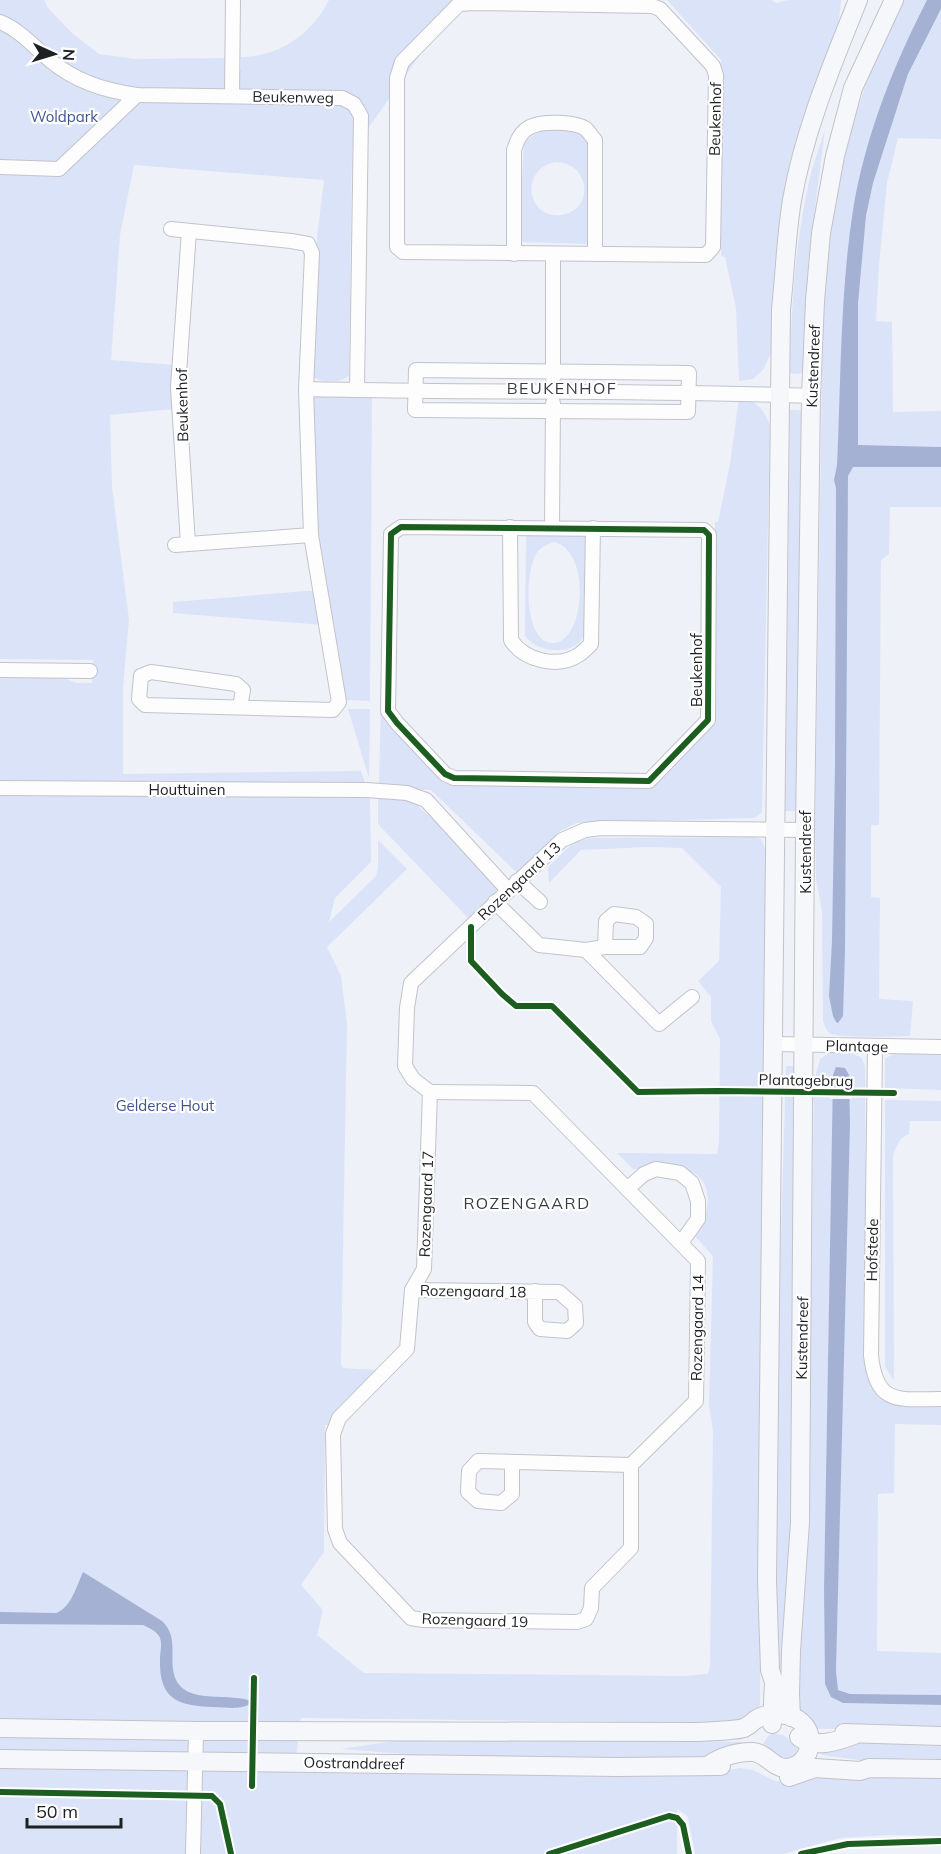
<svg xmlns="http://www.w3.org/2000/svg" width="941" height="1854" font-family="Mulish,sans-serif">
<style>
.green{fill:#dbe3f9;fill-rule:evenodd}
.water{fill:#a4b1d3}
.pier{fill:#eff1f8}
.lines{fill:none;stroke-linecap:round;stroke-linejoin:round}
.minor-casing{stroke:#c2c3c9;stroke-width:16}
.secondary-casing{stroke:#c2c3c9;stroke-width:20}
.minor{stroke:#fdfdfe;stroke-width:14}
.secondary{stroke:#f6f7fa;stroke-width:18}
.cycleway-casing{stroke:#fff;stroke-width:10}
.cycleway{stroke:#1b5e20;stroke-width:6}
.labels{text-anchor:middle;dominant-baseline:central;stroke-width:4.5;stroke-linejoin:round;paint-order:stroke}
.street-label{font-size:15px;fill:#1e2024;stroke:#fff}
.park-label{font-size:15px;fill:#405490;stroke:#fff}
.neighbourhood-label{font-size:16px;letter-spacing:1.5px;fill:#383c46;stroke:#fff}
</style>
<rect width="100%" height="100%" fill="#eff1f8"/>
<g class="green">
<path d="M 0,0 L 44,0 L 48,8 L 72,33 L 99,54 L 135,59 L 227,58 L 227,69 L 241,69 L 241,57 C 279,57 312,34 329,0 L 459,0 L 352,151 L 349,376 C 337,384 321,383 309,375 L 317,237 L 324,180 L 134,165 L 120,235 L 111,360 L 175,365 L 174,409 L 110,415 L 112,487 L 129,620 L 123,687 L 123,774 L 361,771 L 370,797 L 371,862 L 335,898 L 329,922 L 376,876 L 378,868 L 378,840 L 407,869 L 327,947 L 341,976 L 347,1024 L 341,1364 L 343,1368 L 376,1370 L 343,1407 L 340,1425 L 325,1425 L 324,1552 L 301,1585 L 323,1610 L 317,1635 L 364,1673 L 683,1676 L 708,1674 L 710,1666 L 713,1432 L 709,1405 L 713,1256 L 693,1234 C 696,1229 701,1223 704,1218 C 711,1202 709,1178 691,1172 L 633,1169 L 617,1153 L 717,1154 L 719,1141 L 720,1039 L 711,1021 L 711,997 L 698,981 L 719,961 L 721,887 L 682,848 L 647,847 L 581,850 L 549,883 L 548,867 L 573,843 L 588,838 L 755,837 L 761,839 L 765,848 L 767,1044 L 764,1122 L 760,1705 C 749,1719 737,1721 720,1723 L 301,1718 L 294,1773 L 700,1775 L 740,1768 L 753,1770 L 775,1781 L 786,1782 L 811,1775 L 941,1778 L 941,1836 L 889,1835 L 840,1838 L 783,1854 L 695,1854 L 688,1818 L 685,1814 L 677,1809 L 677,1854 L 0,1854 L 0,674 L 59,676 L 76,683 L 92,683 L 93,660 L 0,659 Z"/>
<path d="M 667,0 L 771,0 L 776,3 L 788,0 L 841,0 L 841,2 L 839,19 L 783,211 L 777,254 L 772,351 L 763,370 L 753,379 L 739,381 L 736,308 L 725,257 L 721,256 L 721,60 Z"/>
<path d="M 902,0 L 927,0 L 915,23 L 859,181 L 853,209 L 844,308 L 837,465 L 853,467 L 941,467 L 941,507 L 890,507 L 889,554 L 881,560 L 879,825 L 871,825 L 871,897 L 880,898 L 879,999 L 913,1001 L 910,1036 C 896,1036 839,1039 830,1033 C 826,1030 825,1026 823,1021 L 822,911 L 816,879 L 815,831 L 823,306 C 827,257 831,208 843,160 C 855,105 879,51 902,0 Z"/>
<path d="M 941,9 L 941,139 L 898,138 L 887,183 L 879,265 L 876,321 L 892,322 L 893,412 L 941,411 L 941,447 L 858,446 L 858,304 L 866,216 L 873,183 L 908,74 Z"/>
<path d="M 549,129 L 578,132 L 590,142 L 588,244 L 519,242 L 524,143 L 540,130 ZM 555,162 C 591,162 595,211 561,215 C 527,219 519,170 555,162 Z"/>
<path d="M 825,129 L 808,264 L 805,371 L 798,374 L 790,373 C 791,309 795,244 809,182 C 813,164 820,146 825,129 Z"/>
<path d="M 318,395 L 372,396 L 370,701 L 346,700 L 326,591 L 317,525 L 309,403 Z"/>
<path d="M 739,398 C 758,402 763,408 770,426 L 762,812 L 755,818 L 576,823 L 560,831 L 517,873 L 431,790 L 379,788 L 381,697 L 433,763 L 450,773 L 648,778 L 713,710 L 715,522 L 718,522 L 730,464 Z"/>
<path d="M 790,410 L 798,410 L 805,413 L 796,811 L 785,811 Z"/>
<path d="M 526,530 L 587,530 L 585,633 C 577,658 537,653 525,636 ZM 554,542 C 592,551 585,641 554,643 C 523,645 524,568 538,551 C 543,546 548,544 554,542 Z"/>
<path d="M 318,590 L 323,625 L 173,613 L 173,602 Z"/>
<path d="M 348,709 L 370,709 L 369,778 Z"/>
<path d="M 378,797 L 410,799 L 505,884 L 470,920 L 378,824 Z"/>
<path d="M 830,1052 L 849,1053 L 861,1057 L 865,1066 L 867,1371 L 907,1404 L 941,1406 L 941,1425 L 895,1424 L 894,1493 L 878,1494 L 877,1651 L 941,1653 L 941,1695 L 850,1694 L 838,1690 L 836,1671 L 849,1100 L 833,1100 L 824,1589 L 825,1684 L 843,1703 L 941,1705 L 941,1728 L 817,1729 L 801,1715 L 795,1700 L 808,1519 L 814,1082 L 820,1059 Z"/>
<path d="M 893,1054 L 941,1054 L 941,1090 L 885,1088 L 885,1059 Z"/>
<path d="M 786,1066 L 793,1066 L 797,1070 L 792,1581 L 781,1705 L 775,1580 L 778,1342 Z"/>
<path d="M 885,1100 L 941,1101 L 941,1121 L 910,1121 L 909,1134 C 899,1137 897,1146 893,1155 L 894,1381 L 885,1366 Z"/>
<path d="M 773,1733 L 784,1735 L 799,1750 C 787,1767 775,1753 763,1744 L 768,1736 Z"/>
<path d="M 643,1739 L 742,1742 L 744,1748 L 698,1759 L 442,1757 L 341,1749 L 400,1740 Z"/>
<path d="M 863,1741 L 904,1742 L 905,1745 L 941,1746 L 941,1759 L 905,1758 L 904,1762 L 859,1760 L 822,1755 L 820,1752 L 823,1747 Z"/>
</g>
<g class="water">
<path d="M 927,0 L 941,0 L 941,9 L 908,74 L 873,183 L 866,216 L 858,304 L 858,445 L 941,447 L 941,467 L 853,467 L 848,476 L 845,951 L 843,1016 L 838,1023 L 836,1022 L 833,1016 L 829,996 L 832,941 L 835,765 L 836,488 L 834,480 L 837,465 C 841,381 840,294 853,210 C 865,137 893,66 927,0 Z"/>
<path d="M 836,1067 L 845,1068 L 849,1075 L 850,1123 L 836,1671 L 838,1690 L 850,1694 L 941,1695 L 941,1705 L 843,1703 L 831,1697 L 825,1684 L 824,1589 L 833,1075 Z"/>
<path d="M 83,1572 L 162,1621 C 177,1636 171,1650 173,1669 C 178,1709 228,1690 253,1702 C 241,1711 227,1707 213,1707 C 176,1706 159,1698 160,1659 C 160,1652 163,1642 159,1636 C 155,1630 149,1628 143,1625 L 0,1624 L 0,1612 L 56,1613 C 71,1608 77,1585 83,1572 Z"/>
</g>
<rect class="pier" x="830" y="1089" width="22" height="10"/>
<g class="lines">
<g class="minor-casing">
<g id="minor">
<path d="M 474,3 L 652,6 L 660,9 L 713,66 L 716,75 L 713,247 L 706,255 L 403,252 L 397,247 L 397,78 L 402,62 L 459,4 Z"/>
<path d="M 0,22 C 20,30 34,47 51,61 C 75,81 106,91 137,95 L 342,98 L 354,104 L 361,116 L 357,390"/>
<path d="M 232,96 L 233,0"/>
<path d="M 0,167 L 59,169 L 137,95"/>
<path d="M 171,229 L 291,241 L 308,244 L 312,253 L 306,389 L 311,535 L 175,545"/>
<path d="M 514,254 L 514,150 C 517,141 520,132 530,127 C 541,121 575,121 586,129 C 589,132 592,137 595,140 L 595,254"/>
<path d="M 553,254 L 553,378"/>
<path d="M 416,370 L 689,373 L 688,412 L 415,410 Z"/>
<path d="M 306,389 C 474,393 643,390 811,396"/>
<path d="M 401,527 L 704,530 L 709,535 L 708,720 L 649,781 L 454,778 L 445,774 L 397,723 L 388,711 L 391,534 Z"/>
<path d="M 510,527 L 511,640 C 524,661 559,669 580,654 C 584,651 588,647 591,644 L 593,528"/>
<path d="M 552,527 L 553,403"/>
<path d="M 188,544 L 178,387 L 189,231"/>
<path d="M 0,670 L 90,671"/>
<path d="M 240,707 L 243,690 L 236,684 L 151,672 L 141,676 L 139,699 L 145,705 L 333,710 L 339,702 L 311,535"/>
<path d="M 0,788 L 367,790 L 407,793 L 426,800 L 508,890"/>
<path d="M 517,881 L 540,902"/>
<path d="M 495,902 L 539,945 L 586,950 L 605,947 L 640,947 L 646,938 L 646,924 L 636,917 L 614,914 L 606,921 L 605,947"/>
<path d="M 586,950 L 659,1024 L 692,997"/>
<path d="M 774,1044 L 941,1047"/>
<path d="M 875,1047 L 871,1355 C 876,1406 899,1399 941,1399"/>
<path d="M 430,1092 L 424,1269 L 412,1290 L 407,1349 L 339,1418 L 333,1434 L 335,1529 L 340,1543 L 411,1618 L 423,1620 L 577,1622 L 586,1619 L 591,1608 L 592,1588 L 631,1548 L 631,1465"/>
<path d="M 430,1092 L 413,1079 L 405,1066 L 407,1008 L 411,983 L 562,840 L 585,830 L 602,828 L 805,830"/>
<path d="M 430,1092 L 533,1093 L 698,1261 L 696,1401 L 631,1465"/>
<path d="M 627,1189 L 644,1174 L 656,1169 L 680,1173 L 692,1183 L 698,1201 L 698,1219 L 681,1243"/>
<path d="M 412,1290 L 559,1292 L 575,1306 L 576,1323 L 567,1331 L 540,1329 L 535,1322 L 535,1291"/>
<path d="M 512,1463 L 512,1494 L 501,1503 L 478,1501 L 468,1492 L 469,1471 L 478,1461 L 631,1465"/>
<path d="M 193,1854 L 196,1731"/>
</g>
</g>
<g class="secondary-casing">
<g id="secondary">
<path d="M 791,1717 L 790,1694 L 791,1651 L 800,1522 L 805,830 L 811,396 L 815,301 L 821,233 L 835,156 L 853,88 L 894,0"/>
<path d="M 772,1724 L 774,1682 L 770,1670 L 767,1580 L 781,309 C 785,273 786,236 792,200 C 804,131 832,65 858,0"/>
<path d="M 0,1728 L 196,1731 L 698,1732 C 710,1731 733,1731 744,1728 C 748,1726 752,1723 755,1720 C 766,1712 779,1713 791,1716 C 798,1719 805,1724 808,1731 C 815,1747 804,1768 785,1768 C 772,1767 766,1753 753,1752 C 739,1751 720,1757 709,1765"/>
<path d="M 844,1733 L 941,1736"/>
<path d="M 799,1737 C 815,1749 838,1741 854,1735"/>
<path d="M 0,1759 L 616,1767 L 721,1766"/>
<path d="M 789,1777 L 815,1768 L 860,1771 L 869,1768 L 941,1769"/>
</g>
</g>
<use href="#minor" class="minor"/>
<use href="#secondary" class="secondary"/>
<g class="cycleway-casing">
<g id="cycleway">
<path d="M 401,527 L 704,530 L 709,535 L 708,720 L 649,781 L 454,778 L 445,774 L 397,723 L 388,711 L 391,534 Z"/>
<path d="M 471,927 L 471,961 L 502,994 L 516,1006 L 552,1006 L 638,1092 L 718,1091 L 894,1093"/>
<path d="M 252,1786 L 254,1678"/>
<path d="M 0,1792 L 212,1796 L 220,1804 L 231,1854"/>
<path d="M 549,1854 L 669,1816 L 677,1818 L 683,1825 L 689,1854"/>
<path d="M 801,1854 L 848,1844 L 941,1841"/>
</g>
</g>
<use href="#cycleway" class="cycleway"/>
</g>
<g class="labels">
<g class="street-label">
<text transform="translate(293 97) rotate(1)">Beukenweg</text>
<text transform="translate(715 119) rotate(-89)">Beukenhof</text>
<text transform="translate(813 366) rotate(-88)">Kustendreef</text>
<text transform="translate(182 405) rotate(-91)">Beukenhof</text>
<text transform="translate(696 670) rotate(-90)">Beukenhof</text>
<text x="187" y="789">Houttuinen</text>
<text transform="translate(805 852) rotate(-90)">Kustendreef</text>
<text transform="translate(519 881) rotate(-43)">Rozengaard 13</text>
<text transform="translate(857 1046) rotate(1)">Plantage</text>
<text transform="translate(806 1080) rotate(1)">Plantagebrug</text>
<text transform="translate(426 1204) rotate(-88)">Rozengaard 17</text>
<text transform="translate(872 1250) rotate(-89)">Hofstede</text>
<text transform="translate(473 1291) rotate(1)">Rozengaard 18</text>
<text transform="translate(697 1328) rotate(-89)">Rozengaard 14</text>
<text transform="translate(802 1338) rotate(-89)">Kustendreef</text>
<text transform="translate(475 1620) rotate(2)">Rozengaard 19</text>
<text transform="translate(354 1763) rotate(1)">Oostranddreef</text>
</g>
<g class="park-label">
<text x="64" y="116">Woldpark</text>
<text x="165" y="1105">Gelderse Hout</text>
</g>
<g class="neighbourhood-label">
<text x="562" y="388">BEUKENHOF</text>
<text x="527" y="1203">ROZENGAARD</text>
</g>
</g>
<g transform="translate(54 54) rotate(94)" stroke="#ffffff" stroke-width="4.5" paint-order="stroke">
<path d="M0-4.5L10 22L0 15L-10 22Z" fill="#1e2024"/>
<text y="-9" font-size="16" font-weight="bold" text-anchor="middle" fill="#1e2024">N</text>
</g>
<path d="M27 1818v9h94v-9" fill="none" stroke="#1e2024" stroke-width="3"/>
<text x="36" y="1818" font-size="18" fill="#1e2024" stroke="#ffffff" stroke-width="4.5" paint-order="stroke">50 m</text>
</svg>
